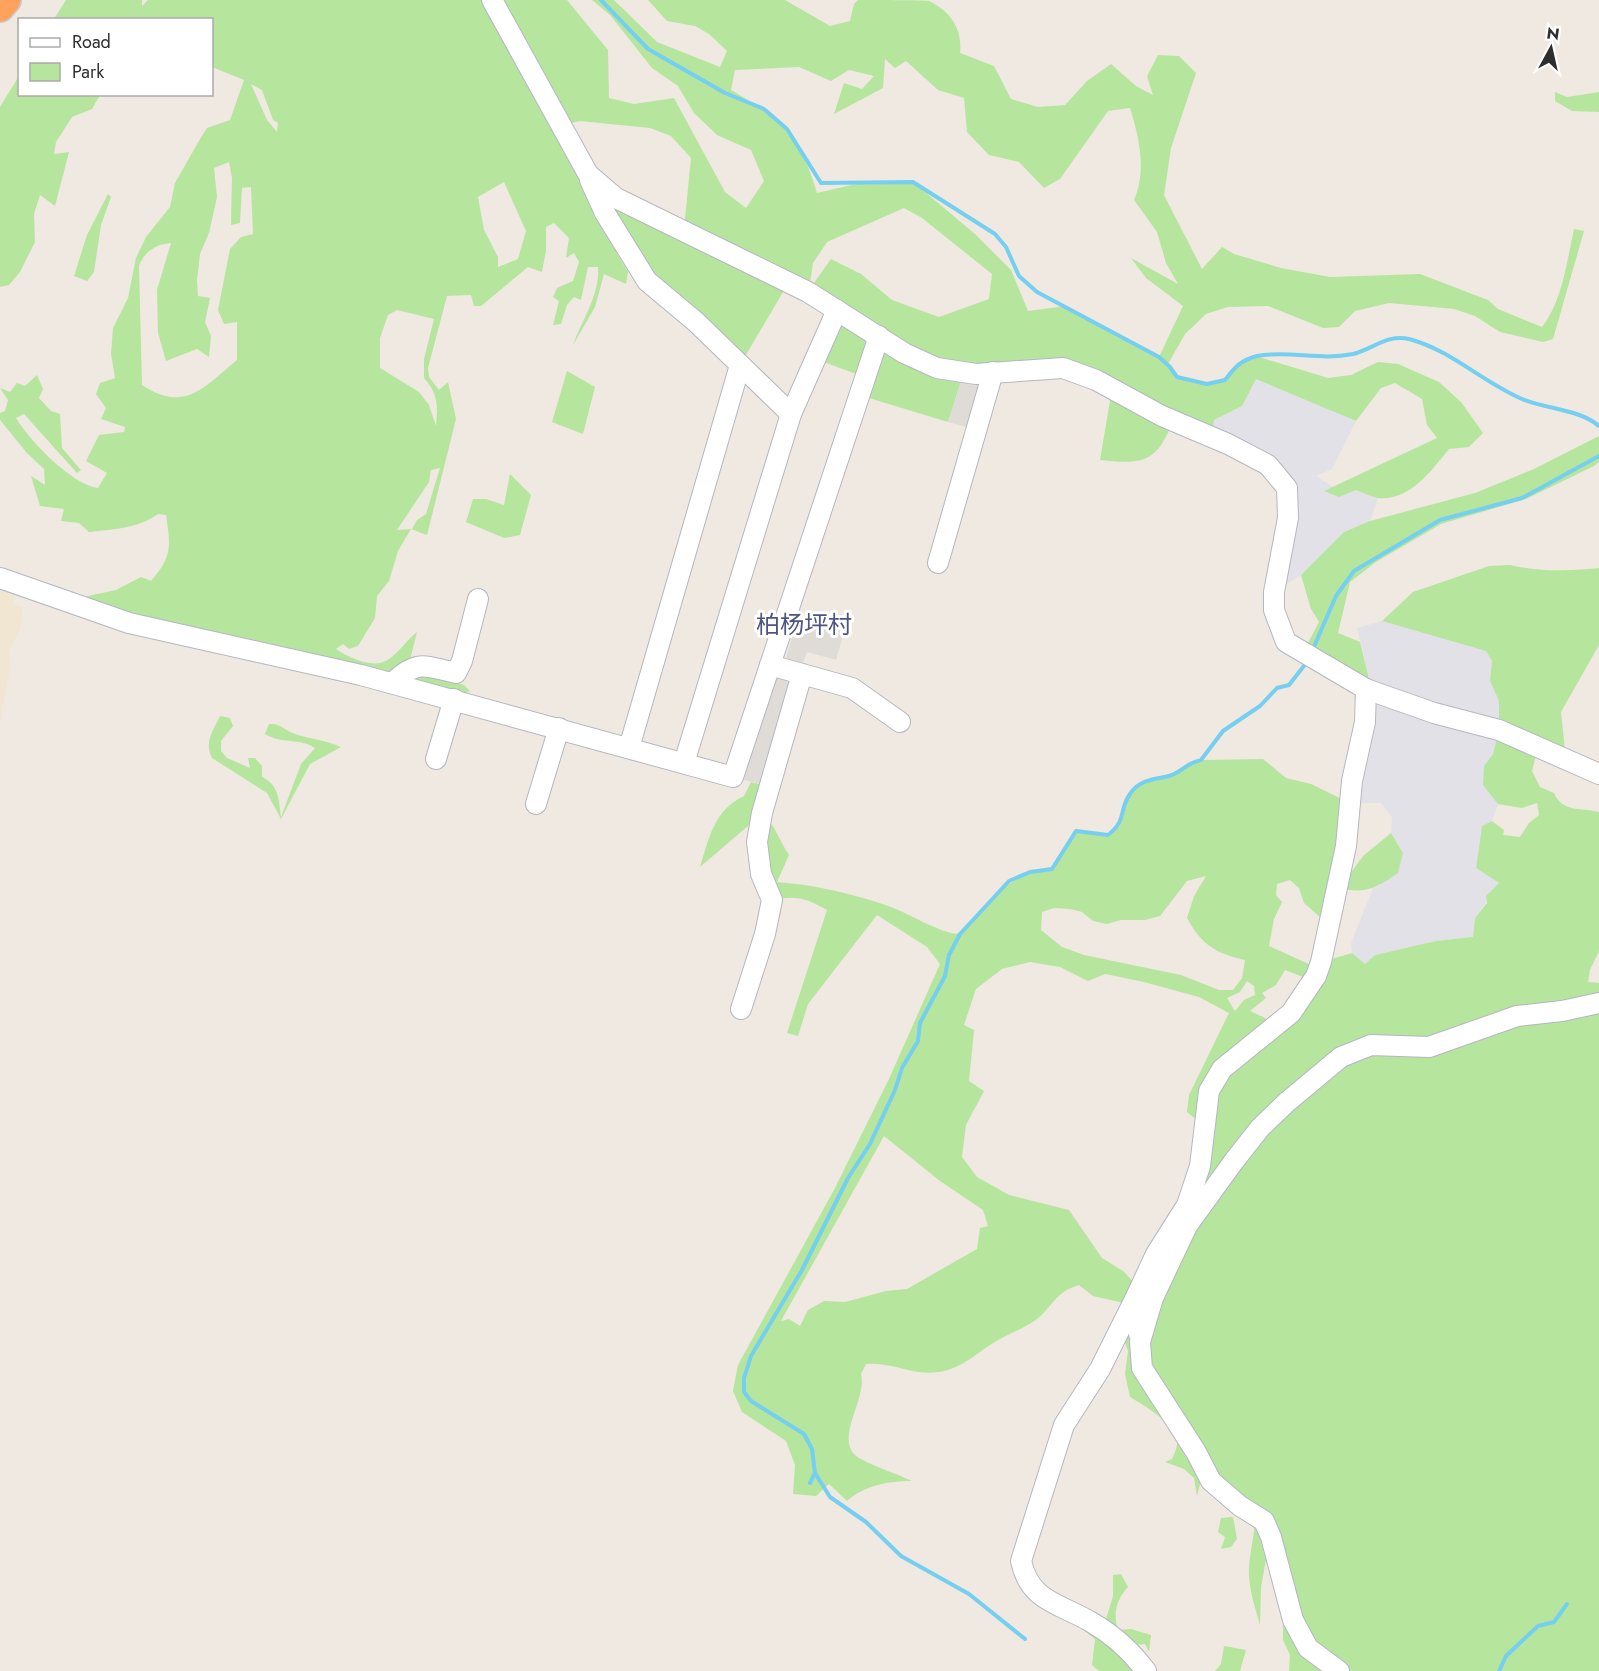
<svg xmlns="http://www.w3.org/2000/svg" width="1599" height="1671" font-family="Jost,'Noto Sans SC',sans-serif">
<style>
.industrial{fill:#e3e1e8}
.education{fill:#f0e6d1}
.green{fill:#b6e59e;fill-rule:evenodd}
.plaza{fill:#dfdcd8}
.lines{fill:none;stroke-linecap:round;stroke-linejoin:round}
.stream{stroke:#75cff0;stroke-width:4}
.minor-casing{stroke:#b4b7c1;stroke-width:22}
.highway-casing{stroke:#c9c9c9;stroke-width:30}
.minor{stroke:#fff;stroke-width:20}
.highway{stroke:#ffa35c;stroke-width:27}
.labels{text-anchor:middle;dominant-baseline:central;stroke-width:6;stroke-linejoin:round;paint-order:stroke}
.quarter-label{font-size:24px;fill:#4d5680;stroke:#fff}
</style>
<rect width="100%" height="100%" fill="#efe9e1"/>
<g class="industrial">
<path d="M 1256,378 L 1356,421 L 1332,469 L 1316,476 L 1333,487 L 1325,491 L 1355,490 L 1378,498 L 1370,521 L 1344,532 L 1301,575 L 1274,592 L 1287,488 L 1212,437 L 1214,420 L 1242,406 Z"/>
<path d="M 1382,621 L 1486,650 L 1492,661 L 1490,681 L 1499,701 L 1499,730 L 1493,754 L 1484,766 L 1498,804 L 1492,821 L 1482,826 L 1476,868 L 1499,883 L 1475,918 L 1473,937 L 1436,941 L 1375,955 L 1365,964 L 1352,953 L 1351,943 L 1373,888 L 1380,885 L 1403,853 L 1391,833 L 1392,817 L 1381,803 L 1350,803 L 1365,660 L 1357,628 Z"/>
</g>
<path class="education" d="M 0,584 L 15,587 L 13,605 L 23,607 L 20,629 L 9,651 L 11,661 L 0,721 Z"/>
<g class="green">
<path d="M 66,0 L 142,0 L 142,6 L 148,0 L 567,0 L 608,50 L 609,98 L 634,104 L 674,98 L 725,192 L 746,208 L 764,181 L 751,150 L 717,135 L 694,113 L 678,86 L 652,68 L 610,15 L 592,0 L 614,0 L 657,42 L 720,67 L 727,51 L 709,34 L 695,26 L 667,21 L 648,0 L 785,0 L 830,26 L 850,21 L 854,4 L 858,0 C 871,0 922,0 929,1 C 950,11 963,29 960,53 L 994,66 L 1011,99 L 1038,107 L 1065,105 L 1087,81 L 1111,64 L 1136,86 L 1153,95 L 1147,76 L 1158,55 L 1179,56 L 1196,73 L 1171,148 L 1164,195 L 1202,269 L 1222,247 L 1234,254 L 1281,268 L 1330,277 L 1420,274 L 1488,300 L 1498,309 L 1542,327 C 1562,302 1567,261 1574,229 L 1584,231 L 1553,339 L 1543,342 L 1500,332 L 1475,316 L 1454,309 L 1389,303 L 1355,311 L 1339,327 L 1323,328 L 1268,306 L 1228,307 L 1206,314 L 1185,334 L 1168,364 L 1177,377 L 1207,384 L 1225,380 L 1237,363 L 1256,356 L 1328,378 L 1351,375 L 1378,362 L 1398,364 L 1439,382 L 1461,402 L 1483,433 L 1469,447 L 1449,449 C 1431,471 1410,501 1378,498 C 1371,497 1362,492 1356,490 L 1339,497 L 1324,491 L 1437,438 L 1427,425 L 1422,399 L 1395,383 L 1381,388 L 1356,421 L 1256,379 L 1242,406 L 1214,420 L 1212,437 L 1173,420 C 1158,462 1143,465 1100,460 L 1112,389 L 1063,368 L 964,372 L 948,422 L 859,395 L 865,377 L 815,359 L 837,310 L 789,282 L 740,365 L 630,255 L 616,252 L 628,272 L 626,284 L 604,274 L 595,307 L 573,345 C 582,320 600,295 598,267 L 588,267 L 581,300 L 574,297 L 567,305 L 561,324 L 553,325 L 559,301 L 553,297 L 557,288 L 573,281 L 579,262 L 574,253 L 566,258 L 569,238 L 554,223 L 546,227 L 546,251 L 542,272 L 528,267 L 481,306 L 474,306 L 471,295 L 447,296 L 428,368 L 429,377 L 439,390 L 448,382 L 456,419 L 427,535 L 411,529 L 398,551 L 389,581 L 377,596 L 375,618 L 358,646 L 349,649 L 343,644 L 336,649 C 349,658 375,670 389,659 C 399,652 407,640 417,632 L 408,668 L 464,685 L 470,691 L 454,699 L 65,601 L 116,590 L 141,577 L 151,581 C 172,557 171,547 166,515 L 158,514 C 137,529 114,529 89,532 L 79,523 L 61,521 L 64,509 L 40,506 L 31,476 L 45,485 L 44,469 L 27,453 L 0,420 L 0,413 L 5,411 L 8,400 L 0,388 L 10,392 L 17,383 L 25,386 L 37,375 L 43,389 L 39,398 L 51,411 L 60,414 L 62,448 L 81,470 L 77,473 L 24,414 L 16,418 C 29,440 72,485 98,488 L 107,473 L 86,461 L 99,435 L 124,432 L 125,427 L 101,419 L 106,408 L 96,394 L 100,383 L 115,378 L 111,354 L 113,328 L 128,298 L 136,258 L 146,237 L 170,207 L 175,183 L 200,139 L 207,128 L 230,120 L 244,80 L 212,67 L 212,20 L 54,19 ZM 885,59 L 895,68 L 906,61 L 938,90 L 964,98 L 967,132 L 989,155 L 1019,162 L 1044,188 L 1060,179 L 1108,111 L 1130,108 C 1139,137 1147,170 1134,200 L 1157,232 L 1166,263 L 1178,284 L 1131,258 L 1146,278 L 1183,306 L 1159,357 L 1066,306 L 1028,311 L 1011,270 L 975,234 L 913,182 L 856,184 L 817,193 C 800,136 782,120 731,90 L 735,70 L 799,67 L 831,81 L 849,70 L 874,76 L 862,89 L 844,83 L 834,114 L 883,88 ZM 251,84 L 262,90 L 273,120 L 278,123 L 277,132 L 267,120 ZM 580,121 L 650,128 L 671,136 L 691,158 L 684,229 L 588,174 L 562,125 ZM 229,162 L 232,178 L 231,225 L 240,223 L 242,188 L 251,187 L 253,234 L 241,237 L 230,249 L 218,310 L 224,324 L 237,322 L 237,360 C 205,386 185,414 142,385 L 139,266 C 144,252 156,244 171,243 L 157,290 L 158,333 L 166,361 L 197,349 L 209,357 L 211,336 L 205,322 L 210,298 L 198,296 L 197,280 L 200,254 L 209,233 L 217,197 L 214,168 ZM 504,182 L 526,231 L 518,259 L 498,267 L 498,257 L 484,230 L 478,197 ZM 904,208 L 922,218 L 992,274 L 989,299 L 939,317 L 892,300 L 861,274 L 831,259 L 809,290 L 813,263 L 827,242 ZM 397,310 L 434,319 L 424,359 L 424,378 C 438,394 438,405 436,426 L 429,405 L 419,392 L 380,368 L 380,338 L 388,315 ZM 440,468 L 426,514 L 417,520 L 412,529 L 397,530 L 429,482 L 431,470 Z"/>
<path d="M 19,76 L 20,94 L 100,95 L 92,109 L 72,117 L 56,142 L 54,154 L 69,152 L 55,206 L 40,195 L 34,214 L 35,242 L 20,272 L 9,285 L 0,287 L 0,107 Z"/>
<path d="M 1555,92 L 1567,97 L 1599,92 L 1599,112 L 1572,111 L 1555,101 Z"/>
<path d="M 108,194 L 111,197 L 101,225 L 94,272 L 87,281 L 74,276 L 87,235 Z"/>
<path d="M 567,371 L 595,387 L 583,434 L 552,422 Z"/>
<path d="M 1599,436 L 1599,462 L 1594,466 L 1526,499 L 1441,524 L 1376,562 L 1350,582 L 1338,633 L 1360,642 L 1368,675 L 1366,689 L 1298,651 L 1309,641 L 1319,622 L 1311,609 L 1301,575 L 1344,532 L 1370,521 L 1475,493 L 1534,469 Z"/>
<path d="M 510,474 L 531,495 L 520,535 L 504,538 L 466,522 L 473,499 L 486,499 L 504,505 Z"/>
<path d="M 1510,565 C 1541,572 1568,571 1599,568 L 1599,645 L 1561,712 L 1566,760 L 1538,748 L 1532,771 L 1540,787 L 1554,793 C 1563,813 1580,807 1599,812 L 1599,951 L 1590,970 L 1588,982 L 1599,983 L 1599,1671 L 1289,1671 L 1290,1655 L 1283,1640 L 1283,1620 L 1267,1554 L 1261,1587 L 1260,1625 C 1255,1607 1248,1587 1249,1568 C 1250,1550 1255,1534 1255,1516 L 1203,1472 L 1197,1496 L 1194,1478 L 1184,1469 L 1165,1462 L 1172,1459 C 1174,1455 1176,1450 1177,1445 C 1179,1425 1145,1406 1130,1397 L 1125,1374 L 1128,1351 L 1124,1339 L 1133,1305 L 1093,1296 L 1079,1285 C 1055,1292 1054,1305 1037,1319 C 1027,1327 1012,1332 1000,1339 C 981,1349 966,1366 944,1371 C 917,1378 892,1361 866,1364 L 861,1374 C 868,1400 830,1443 861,1459 C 877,1468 896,1473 912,1481 C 889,1481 865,1485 847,1501 L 829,1484 L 816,1496 L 793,1494 L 795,1465 L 786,1441 L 742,1412 L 733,1391 L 738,1365 L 835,1188 L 889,1079 L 940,964 L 927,947 L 877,915 L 808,1004 L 798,1036 L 787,1033 L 827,910 C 807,898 795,895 772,900 L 762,814 L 700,867 C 709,838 714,810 744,796 L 751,782 L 770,787 L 762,813 C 775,825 779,840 789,855 L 777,882 C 816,885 854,894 891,907 C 910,914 941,934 960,934 C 989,900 1005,875 1052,869 L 1076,831 L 1108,835 L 1120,826 L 1130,794 L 1139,785 L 1153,778 L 1173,774 L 1189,762 L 1201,760 L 1263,759 L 1286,778 L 1311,784 L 1350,803 L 1347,878 L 1363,856 L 1391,833 L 1403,853 L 1398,873 C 1375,889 1365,894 1338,888 L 1330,926 L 1304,903 L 1299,888 L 1290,880 L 1277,884 L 1276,895 L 1282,902 L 1274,919 L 1269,946 L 1311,965 L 1306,978 L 1285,970 L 1276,985 L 1262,993 L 1266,998 L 1250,1011 L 1265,1018 L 1273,1027 L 1321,962 L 1352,953 L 1365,964 L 1375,955 L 1436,941 L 1473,937 L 1475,918 L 1487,903 L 1486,896 L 1499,883 L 1476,868 L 1482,826 L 1492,821 L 1504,830 L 1503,835 L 1520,837 L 1529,823 L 1539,815 L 1537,803 L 1522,808 L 1498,804 L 1483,785 L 1484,766 L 1493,754 L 1499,730 L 1499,701 L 1490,681 L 1492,661 L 1486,651 L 1382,621 L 1413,592 L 1489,566 ZM 1206,876 L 1194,896 L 1187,918 C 1201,944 1216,954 1245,960 L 1242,978 L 1233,990 L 1219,990 L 1181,975 L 1084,955 L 1062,947 L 1041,930 L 1042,912 L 1054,908 L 1070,909 L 1082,912 L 1093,921 L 1107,924 L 1121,920 L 1145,920 L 1160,916 L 1187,881 ZM 1030,962 L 1060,967 L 1088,981 L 1105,974 L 1144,982 L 1199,997 L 1229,1013 L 1189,1095 L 1187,1112 L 1204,1126 L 1170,1228 L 1139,1288 L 1123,1271 L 1102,1258 L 1069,1210 L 1009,1195 L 977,1177 L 962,1157 L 966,1125 L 984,1091 L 969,1081 L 974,1030 L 964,1025 L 976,989 L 1002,969 ZM 1247,981 L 1254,986 L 1255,995 L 1244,1000 L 1235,1011 L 1227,998 L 1240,992 ZM 884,1136 L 940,1181 L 983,1210 L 988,1226 L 980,1228 L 977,1249 L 907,1289 L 886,1291 L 845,1302 L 824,1301 L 808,1310 L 800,1326 L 789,1319 L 781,1321 Z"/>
<path d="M 220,716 L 230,718 L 233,726 L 221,741 L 221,751 L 227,758 L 250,768 L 248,758 L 255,758 L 262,766 L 262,777 C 279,785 279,800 281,817 L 301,764 L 315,748 C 301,738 281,744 265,734 L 269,724 C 281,723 284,730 295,734 C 310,739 326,740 341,747 L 310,764 L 281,819 L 267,793 L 212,758 C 204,742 213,731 220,716 Z"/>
<path d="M 1233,1517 L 1237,1539 L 1231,1547 L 1221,1549 L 1225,1537 L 1218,1532 L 1221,1518 Z"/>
<path d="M 1121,1574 L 1128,1587 C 1116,1600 1113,1613 1118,1630 L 1131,1629 L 1151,1635 L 1149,1652 L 1145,1644 L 1137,1645 L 1133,1656 L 1146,1671 L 1099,1671 L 1092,1665 L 1095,1639 L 1086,1632 L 1091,1621 L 1103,1629 L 1113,1596 L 1113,1575 Z"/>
<path d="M 1224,1646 L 1246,1650 L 1240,1671 L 1215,1671 L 1221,1664 Z"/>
</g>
<g class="plaza">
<path d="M 964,372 L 993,372 L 977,430 L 948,422 Z"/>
<path d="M 799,615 L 845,629 L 836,660 L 807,652 L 803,663 L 786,658 Z"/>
<path d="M 770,665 L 802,674 L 785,703 L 760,784 L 733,777 Z"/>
</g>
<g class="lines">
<g class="stream">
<path d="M 601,0 L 648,49 L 725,93 L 764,109 L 787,129 L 821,183 L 913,182 L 995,234 L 1006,247 L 1019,276 L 1037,292 L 1159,357 L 1170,367 L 1177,377 L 1207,384 L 1225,380 C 1235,367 1241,360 1257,356 C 1289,350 1320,361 1353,354 C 1373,349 1387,334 1409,339 C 1451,350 1482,382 1522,399 C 1546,409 1579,409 1599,426"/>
<path d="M 1313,649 L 1336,596 L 1354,571 L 1440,520 L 1522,498 L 1599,456"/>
<path d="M 815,1473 L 830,1497 L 866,1522 L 901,1556 L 969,1594 L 1025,1639"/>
<path d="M 810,1483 L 815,1473 L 812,1449 L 804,1434 L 751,1401 L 744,1392 L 744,1378 L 751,1356 L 802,1270 L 848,1178 L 870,1144 L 895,1090 L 902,1068 L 918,1041 L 920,1023 L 945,976 L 949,955 L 960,934 L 1009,881 L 1030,872 L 1052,869 L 1076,831 L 1108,835 C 1128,819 1118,811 1130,794 C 1140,778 1157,780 1172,775 C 1184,770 1187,763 1201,760 L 1223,731 L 1260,706 L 1277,688 L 1289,685 L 1307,662"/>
<path d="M 1499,1671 L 1506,1656 L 1538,1626 L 1554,1622 L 1567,1604"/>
</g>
<g class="minor-casing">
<g id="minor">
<path d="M 492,0 L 588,174 L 616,198 L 808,292 L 904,353 L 937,368 L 976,374 L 1063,368 L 1096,380 L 1162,416 L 1228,444 L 1268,465 L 1287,488 L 1288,518 L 1274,592 L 1274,610 L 1286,642 L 1366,689 L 1434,713 L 1499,730 L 1599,774"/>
<path d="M 590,180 L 605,213 L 647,281 L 696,322 L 791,414"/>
<path d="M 938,563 L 993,372"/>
<path d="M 0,578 L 129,623 L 361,675 L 733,777 L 879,336"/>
<path d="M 770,665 L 852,688 L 900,722"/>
<path d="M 392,683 C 418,659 424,666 456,673 L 462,661 L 478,599"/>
<path d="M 629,748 L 740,365"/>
<path d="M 436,759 L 454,699"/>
<path d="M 684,763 L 791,414 L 837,310"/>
<path d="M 536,804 L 559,728"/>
<path d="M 741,1009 L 765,934 L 772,900 L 761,874 L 757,842 L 762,813 L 802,674"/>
<path d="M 1135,1299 L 1100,1369 L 1064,1425 L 1021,1561 C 1030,1602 1059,1603 1091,1622 C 1112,1634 1131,1651 1146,1671"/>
<path d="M 1139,1334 L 1135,1299 L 1156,1254 L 1187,1205 L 1200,1166 L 1209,1091 L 1222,1069 L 1291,1013 L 1316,976 L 1321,962 L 1346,846 L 1352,781 L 1365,722 L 1366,689"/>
<path d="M 1339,1671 L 1308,1648 L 1293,1620 L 1271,1537 L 1264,1521 L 1240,1506 L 1211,1481 L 1196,1452 L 1142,1368 L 1140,1342 L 1153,1298 L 1187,1226 L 1234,1161 L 1260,1128 L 1287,1102 L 1341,1057 L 1371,1045 L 1429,1047 L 1517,1016 L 1562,1011 L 1599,1003"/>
</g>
</g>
<g class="highway-casing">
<path id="highway" d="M 0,8 L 7,0"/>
</g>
<use href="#minor" class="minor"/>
<use href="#highway" class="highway"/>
</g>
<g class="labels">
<g class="quarter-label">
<text x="804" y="624">柏杨坪村</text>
</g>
</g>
<rect x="18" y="18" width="195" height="78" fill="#ffffff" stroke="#ababab" stroke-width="1.5"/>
<rect x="30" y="38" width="30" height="9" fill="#ffffff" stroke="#ababab" stroke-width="1.5"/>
<text x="72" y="48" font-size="18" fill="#2e2e2e">Road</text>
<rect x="30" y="63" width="30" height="18" fill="#b6e59e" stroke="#ababab" stroke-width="1.5"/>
<text x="72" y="78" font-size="18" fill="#2e2e2e">Park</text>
<g transform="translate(1551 48) rotate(8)" stroke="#ffffff" stroke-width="4.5" paint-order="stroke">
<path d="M0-4.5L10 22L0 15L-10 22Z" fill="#2e2e2e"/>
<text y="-9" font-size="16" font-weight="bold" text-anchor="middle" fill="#2e2e2e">N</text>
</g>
</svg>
